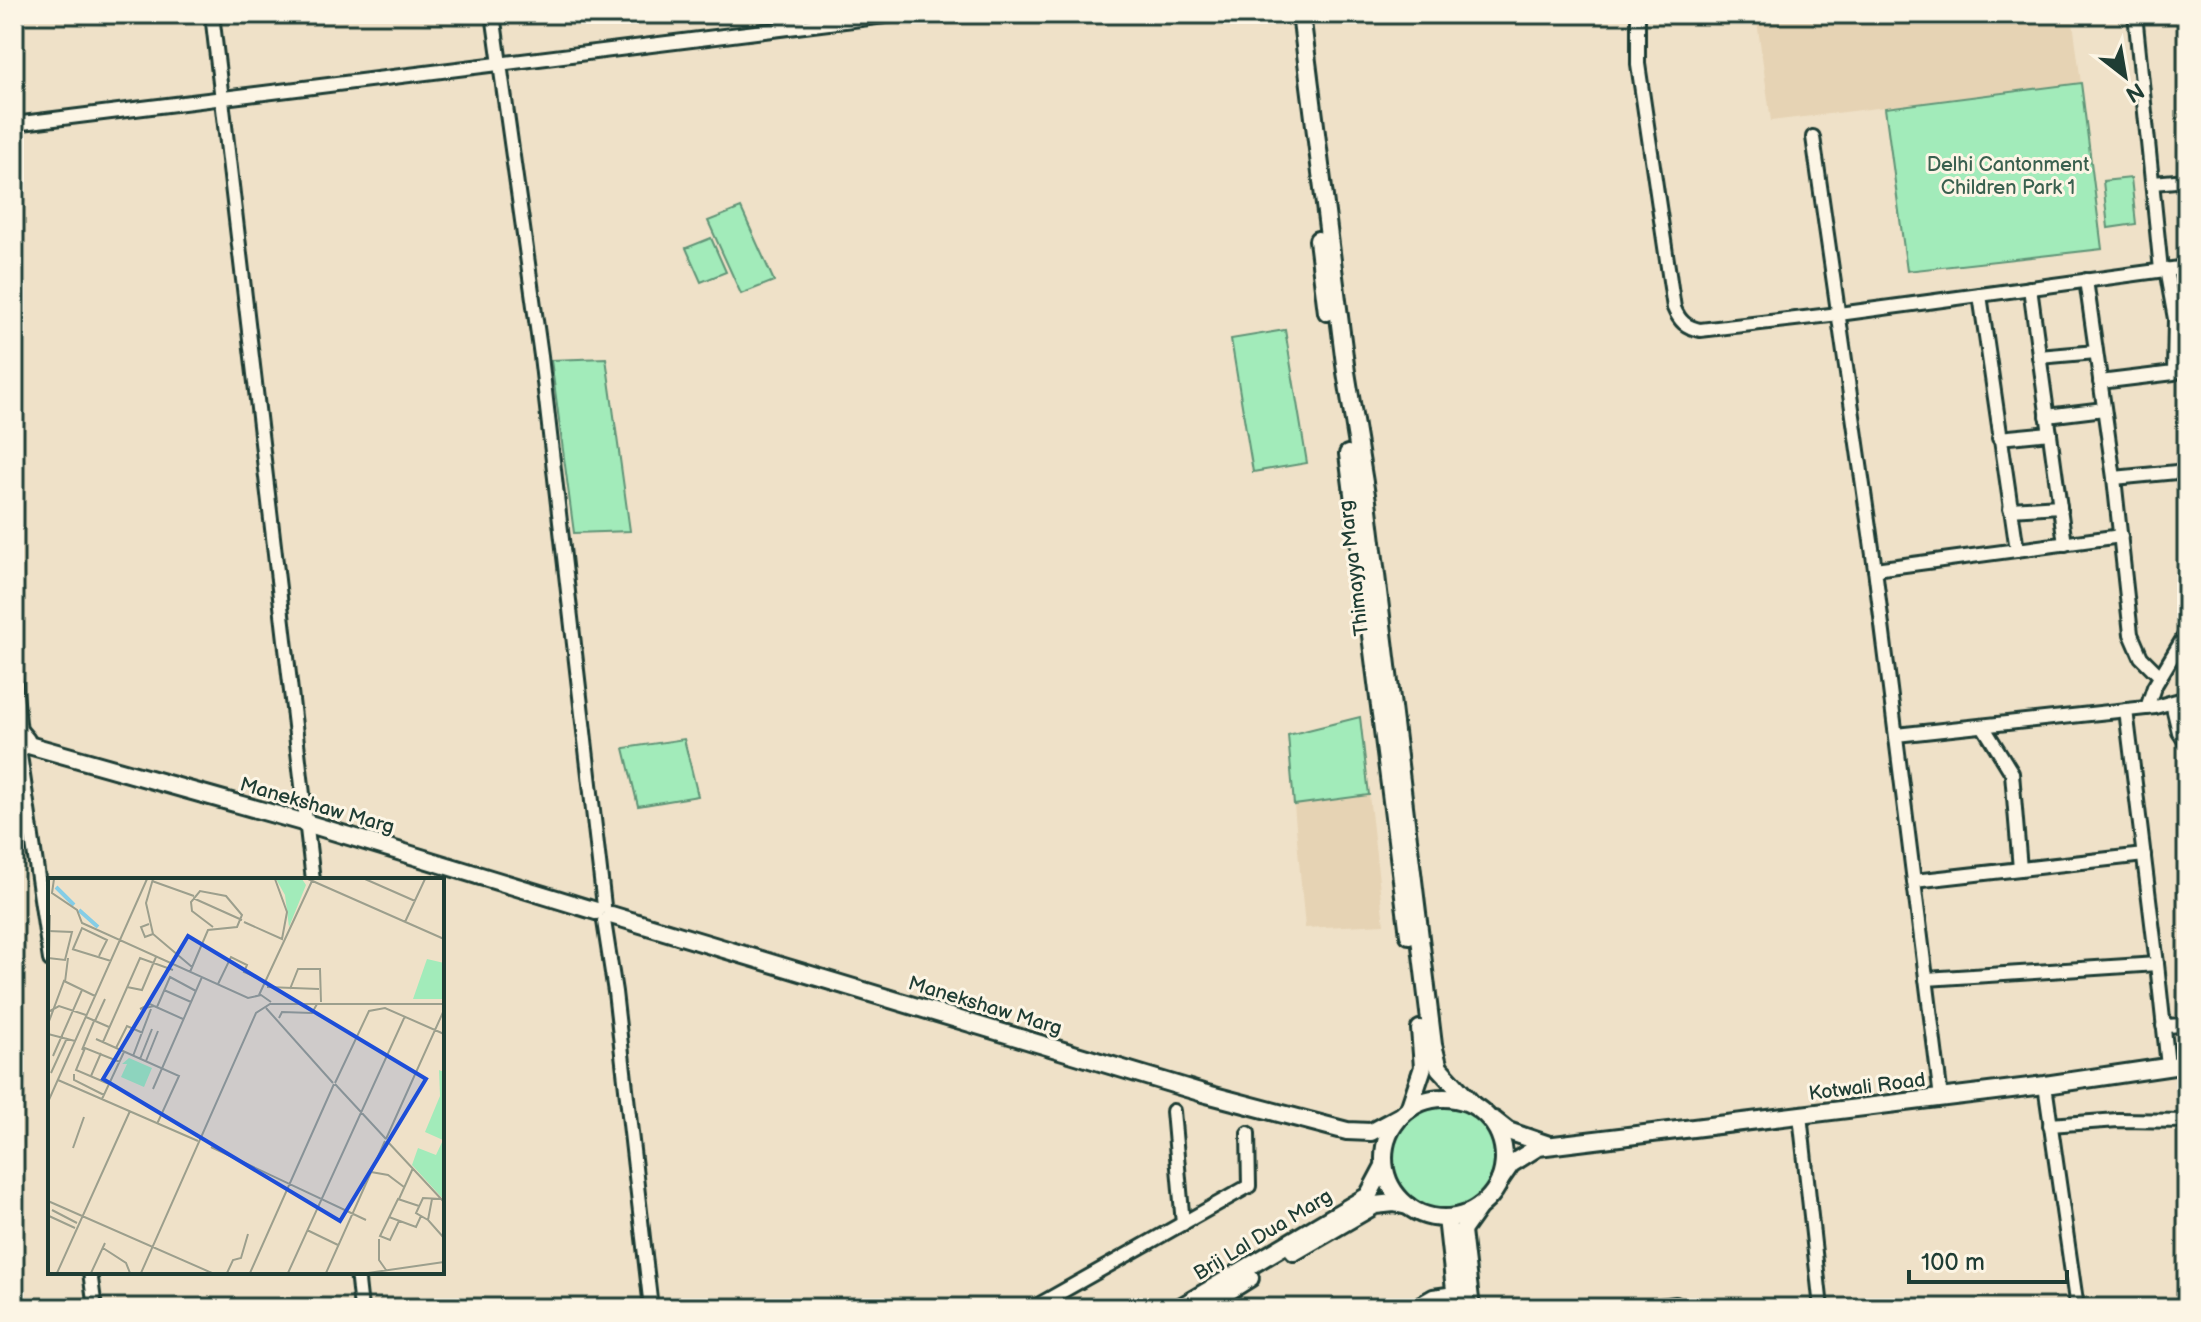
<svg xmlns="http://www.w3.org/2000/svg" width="2201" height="1322" font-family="'Balsamiq Sans',sans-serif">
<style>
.built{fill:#e6d3b4}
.green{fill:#a2ebba;stroke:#609477;stroke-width:2}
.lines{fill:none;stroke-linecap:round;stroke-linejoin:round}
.street-casing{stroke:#1f3d34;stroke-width:18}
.secondary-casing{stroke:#1f3d34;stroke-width:22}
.street{stroke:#fcf5e5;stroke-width:12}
.secondary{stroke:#fcf5e5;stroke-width:16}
.labels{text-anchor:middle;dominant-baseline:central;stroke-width:6;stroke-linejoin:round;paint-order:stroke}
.park-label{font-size:20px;fill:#39604f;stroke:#fcf5e5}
.street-label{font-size:20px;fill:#1f3d34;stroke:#fcf5e5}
.inset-river{fill:none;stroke:#85cde6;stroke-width:4}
.inset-road{fill:none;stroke:#9c9f8d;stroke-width:2}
.view{fill:#1d4ed8;fill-opacity:0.15;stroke:#1d4ed8;stroke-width:4}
.inset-edge{fill:none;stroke:#1f3d34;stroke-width:4}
</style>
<rect width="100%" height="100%" fill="#efe1c8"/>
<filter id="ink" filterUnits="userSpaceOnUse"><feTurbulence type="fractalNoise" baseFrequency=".0125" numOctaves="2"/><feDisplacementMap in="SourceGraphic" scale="16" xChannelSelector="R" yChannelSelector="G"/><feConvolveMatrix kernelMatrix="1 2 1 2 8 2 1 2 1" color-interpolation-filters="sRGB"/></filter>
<g filter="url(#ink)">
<g class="built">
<path d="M 1756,14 L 2072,14 L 2081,83 L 1771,121 Z"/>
<path d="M 1369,795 L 1384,924 L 1305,928 L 1294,805 Z"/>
</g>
<g class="green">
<path d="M 2081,83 L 2102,249 L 1907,271 L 1885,108 Z"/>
<path d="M 2131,178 L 2136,224 L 2108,228 L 2103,181 Z"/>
<path d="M 741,208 L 774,281 L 741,294 L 708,221 Z"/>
<path d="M 711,238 L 726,272 L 701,282 L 686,248 Z"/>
<path d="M 1285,330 L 1307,463 L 1253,472 L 1231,339 Z"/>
<path d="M 606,358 L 630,531 L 574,533 L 551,360 Z"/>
<path d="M 1360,717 L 1369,795 L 1294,805 L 1288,735 Z"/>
<path d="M 684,739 L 698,796 L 638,806 L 624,748 Z"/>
<circle cx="1444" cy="1159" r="52"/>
</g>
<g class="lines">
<g class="street-casing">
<g id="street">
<path d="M 212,14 L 313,880"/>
<path d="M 493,14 L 541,356 L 604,906"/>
<path d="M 1638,14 L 1638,64 L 1674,308 C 1680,322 1686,327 1700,330 L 1839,314 L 2187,267"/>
<path d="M 2135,14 L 2161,270"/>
<path d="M 14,124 L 901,14"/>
<path d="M 1813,137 L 1875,569 L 1941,1098"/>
<path d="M 2153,183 L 2187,180"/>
<path d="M 2086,280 L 2114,478 L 2131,634 L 2141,657 L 2160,676"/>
<path d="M 2030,288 L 2065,544"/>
<path d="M 1980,295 L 2017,550"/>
<path d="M 2039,357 L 2096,352"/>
<path d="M 2100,382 L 2174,373 L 2175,319 L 2166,269"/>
<path d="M 2047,416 L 2104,409"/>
<path d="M 1999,438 L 2050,433"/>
<path d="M 2114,478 L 2187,471"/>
<path d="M 2010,509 L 2060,506"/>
<path d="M 1875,569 L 2121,536"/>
<path d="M 14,672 L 20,733"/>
<path d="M 2172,703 L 2179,732 L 2187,744"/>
<path d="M 2147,708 L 2154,687 L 2187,632"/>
<path d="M 1983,726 L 2012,773 L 2020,869"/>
<path d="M 1896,735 L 2155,707 L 2187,698"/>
<path d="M 19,748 L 50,960"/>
<path d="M 1914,881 L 2144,855"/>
<path d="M 604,921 L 615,992 L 651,1308"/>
<path d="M 2157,964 L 2168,1066"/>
<path d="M 1926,979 L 2157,964 L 2126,710"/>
<path d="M 2163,1026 L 2187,1025"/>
<path d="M 2045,1085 L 2077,1308"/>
<path d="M 1173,1111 L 1183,1224"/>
<path d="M 1800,1115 L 1821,1308"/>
<path d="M 2050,1125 L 2118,1120 L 2187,1121"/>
<path d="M 90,1272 L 95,1308"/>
<path d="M 357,1272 L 361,1308"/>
<path d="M 1041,1308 L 1040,1304 L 1249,1186 L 1248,1133"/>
<path d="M 1412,1308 L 1433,1296 L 1455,1293"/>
<path d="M 1644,1308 L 1676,1304 L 1676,1308"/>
</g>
</g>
<g class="secondary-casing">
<g id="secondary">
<path d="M 1301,14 L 1346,372 L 1367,501 L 1433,1045 L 1439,1068 L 1472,1104"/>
<path d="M 1318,240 L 1327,312"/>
<path d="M 1348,454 L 1409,935"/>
<path d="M 14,735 L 20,733 L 26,740 L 22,747 L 14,746"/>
<path d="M 25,744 L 306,823 L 596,911"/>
<path d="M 611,915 L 1203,1093 L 1347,1131 L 1371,1132 L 1399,1117"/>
<circle cx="1444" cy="1158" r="60"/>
<path d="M 1409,1109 L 1423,1067 L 1420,1029"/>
<path d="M 1494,1120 L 1508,1131 L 1549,1145"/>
<path d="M 1500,1180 L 1511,1164 L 1538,1147 L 2045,1085 L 2187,1064"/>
<path d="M 1447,1218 L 1457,1308"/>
<path d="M 1294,1252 L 1375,1205 L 1394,1203 L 1408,1206"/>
<path d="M 1179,1308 L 1368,1196 L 1384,1166"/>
<path d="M 1202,1308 L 1250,1278"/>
<path d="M 1471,1308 L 1462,1231 L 1479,1207"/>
</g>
</g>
<use href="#street" class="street"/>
<use href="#secondary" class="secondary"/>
</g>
</g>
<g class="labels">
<g class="park-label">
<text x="2008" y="165">Delhi Cantonment<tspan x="2008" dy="23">Children Park 1</tspan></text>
</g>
<g class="street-label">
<text transform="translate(1354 568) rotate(-97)">Thimayya Marg</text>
<text transform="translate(317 806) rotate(16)">Manekshaw Marg</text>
<text transform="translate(985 1006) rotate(17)">Manekshaw Marg</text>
<text transform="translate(1867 1087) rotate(-7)">Kotwali Road</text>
<text transform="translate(1263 1235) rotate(-31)">Brij Lal Dua Marg</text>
</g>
</g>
<g transform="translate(48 878)">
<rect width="396" height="396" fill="#efe1c8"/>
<path d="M 228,1 L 254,1 L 258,7 L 241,49 L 237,17 ZM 379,81 L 396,85 L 396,121 L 365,121 ZM 81,180 L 104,190 L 96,209 L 73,199 L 79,186 L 74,186 ZM 391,192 L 396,194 L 396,322 L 364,287 L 370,270 L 388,277 L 395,262 L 377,254 L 392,218 Z" fill="#a2ebba"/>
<path class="inset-river" d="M 8,9 L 26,27M 31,32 L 50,49"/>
<path class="inset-road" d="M 6,1 L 4,15 L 29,32 L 34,45 L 200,120 L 213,117 L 223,124M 105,1 L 98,25 L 105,56 L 144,89M 260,1 L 396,61M 317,1 L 367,23M 104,3 L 146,18M 145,20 L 194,42M 196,44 L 234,61 L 239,34 L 227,1M 357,44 L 377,1M 101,46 L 93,49 L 97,59 L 105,56M 0,53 L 24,54 L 17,82 L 0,80M 24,71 L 63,83M 25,71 L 34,50 L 59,62 L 51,78M 1,80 L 2,37M 142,94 L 160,52 L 189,49 L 194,37 L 178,18 L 152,13 L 143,24 L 144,33 L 165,49M 17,104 L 20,80M 170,106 L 183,79 L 199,87 L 196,94 L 219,104M 79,109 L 94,112 L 108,79M 219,109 L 271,111M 242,111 L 250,91 L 272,91 L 273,124M 116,112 L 143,124M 211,117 L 264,3M 106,128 L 92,131 L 102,126 L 106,128 L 135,141M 109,129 L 122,99 L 148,113M 218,130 L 285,205M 0,134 L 11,128 L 38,137M 38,139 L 61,149M 231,140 L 234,134 L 264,135 L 269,126M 47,143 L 57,121M 0,146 L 16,103 L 47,118M 0,156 L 27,163M 48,161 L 131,198 L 109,246M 55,164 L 92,80 L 125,92M 68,170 L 79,148 L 95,155M 34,172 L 46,143M 5,178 L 34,112M 85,178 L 103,131M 92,181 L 104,151M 98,183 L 110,153M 3,195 L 19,160M 26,196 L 26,202 L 56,217M 43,198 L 53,175M 10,202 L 150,263M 287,205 L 321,133 L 337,130 L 396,156M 61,206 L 28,192 L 37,170 L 72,184M 287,206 L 338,261M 105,211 L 154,99M 54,221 L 76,174M 0,224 L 99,1M 338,261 L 396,132M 339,263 L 396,324M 163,269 L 318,342M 25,270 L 36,239M 323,294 L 340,297 L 356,309M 351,321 L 365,290M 384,321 L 380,342 L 396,360M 0,323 L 164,395M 4,332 L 29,345M 1,338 L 27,350M 341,339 L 368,349 L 373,338M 380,342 L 368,335 L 375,320 L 393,321M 351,343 L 342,362 L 332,358 L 350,321 L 371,328M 259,352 L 290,367M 331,361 L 331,382 L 338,392M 55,370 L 78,385 L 82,395M 9,395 L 82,233M 43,395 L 57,365M 93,395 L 208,135 L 222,126 L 396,126M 179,395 L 185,382 L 193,380 L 200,356M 202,395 L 286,206M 240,395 L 357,138M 278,395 L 337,263M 320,395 L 396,384"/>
<path class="view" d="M 140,58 L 378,201 L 292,343 L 55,201 Z"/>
<rect width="396" height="396" class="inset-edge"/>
</g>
<rect width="2201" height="1322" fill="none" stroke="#fcf5e5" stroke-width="48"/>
<rect x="24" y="24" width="2153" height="1274" fill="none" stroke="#1f3d34" stroke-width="3" filter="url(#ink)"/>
<g transform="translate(2125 76) rotate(149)" stroke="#fcf5e5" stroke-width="6" paint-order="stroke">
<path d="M0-6L14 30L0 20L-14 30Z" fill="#1f3d34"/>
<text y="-12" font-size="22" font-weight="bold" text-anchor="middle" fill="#1f3d34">N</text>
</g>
<path d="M1909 1270v12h158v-12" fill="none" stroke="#1f3d34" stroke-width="4"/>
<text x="1921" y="1270" font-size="24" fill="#1f3d34" stroke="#fcf5e5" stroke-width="6" paint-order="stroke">100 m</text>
</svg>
